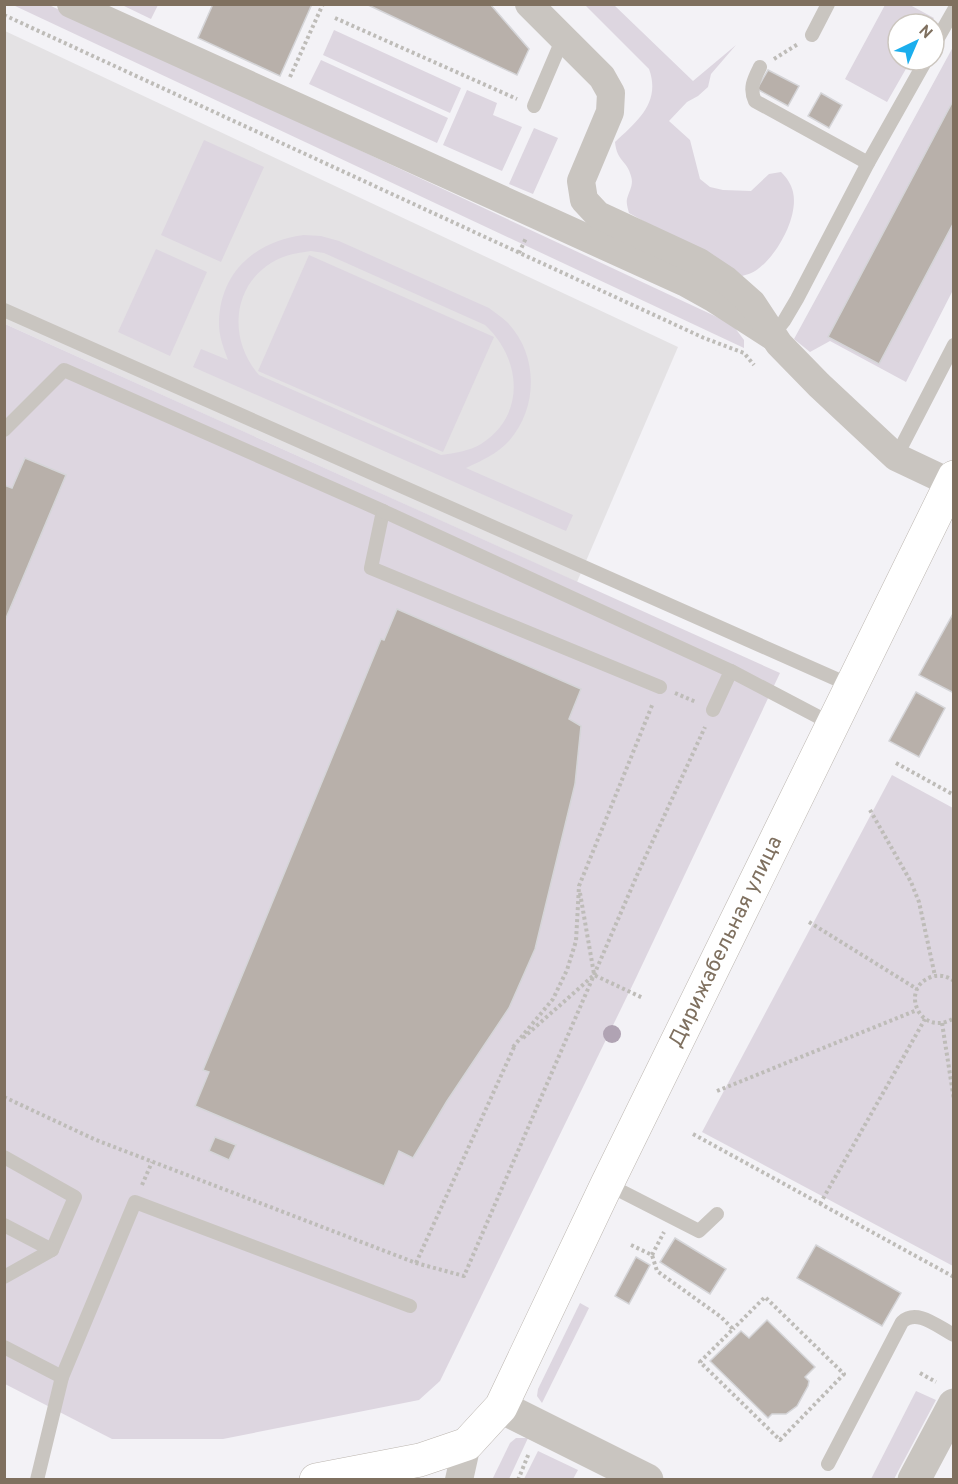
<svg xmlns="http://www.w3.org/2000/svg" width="958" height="1484" font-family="Overpass,sans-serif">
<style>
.built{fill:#e4e2e4}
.green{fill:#ddd6e0;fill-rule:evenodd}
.building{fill:#b8b0aa;stroke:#d5d5d8;stroke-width:1.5}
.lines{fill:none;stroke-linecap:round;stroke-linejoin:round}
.secondary-casing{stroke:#bcb6b0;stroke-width:34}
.path{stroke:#bebcb8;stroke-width:4;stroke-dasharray:3 3;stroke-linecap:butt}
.service{stroke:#c9c5c0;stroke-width:14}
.minor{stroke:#c9c5c0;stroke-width:28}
.tertiary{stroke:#c9c5c0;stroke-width:33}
.secondary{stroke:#fff;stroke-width:33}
.tree{fill:#b0a3b3}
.labels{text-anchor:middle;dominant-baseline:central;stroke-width:6;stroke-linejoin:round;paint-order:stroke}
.street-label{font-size:21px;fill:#7f705f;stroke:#fff}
</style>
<rect width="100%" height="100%" fill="#f3f2f6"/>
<path class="built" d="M 5,31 L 678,347 L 577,582 L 5,324 Z"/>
<g class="green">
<path d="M 13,5 L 49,5 L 732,324 L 744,340 L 744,348 Z"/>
<path d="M 122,5 L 158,5 L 151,19 Z"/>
<path d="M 585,5 L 614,5 L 693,81 L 736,45 L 711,74 L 708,87 L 698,96 L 687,102 L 669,121 L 690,140 L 700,179 L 710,187 L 723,190 L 751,191 L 769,174 L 781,172 C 787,178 791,184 793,192 C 799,217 776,258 755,271 C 752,273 746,275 742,276 L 629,213 C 628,209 626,203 627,199 C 629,191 634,185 631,176 C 627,160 617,162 615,142 C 638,121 661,102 649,69 Z"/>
<path d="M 885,5 L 910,5 L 934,18 L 930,24 L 898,24 L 898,60 L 911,60 L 887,102 L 845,79 Z"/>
<path d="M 334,30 L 461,88 L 450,113 L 323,55 Z"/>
<path d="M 953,47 L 953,290 L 906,382 L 830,341 L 810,352 L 794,339 Z"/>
<path d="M 321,60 L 448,118 L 437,143 L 309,84 Z"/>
<path d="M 467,90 L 497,103 L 493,115 L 522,127 L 502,171 L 443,145 Z"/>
<path d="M 534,128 L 558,138 L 533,194 L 509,184 Z"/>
<path d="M 204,140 L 264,167 L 221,262 L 161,235 Z"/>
<path d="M 304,235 L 321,236 L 339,241 L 489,308 C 495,313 502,317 507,322 C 539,355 538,408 509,441 C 497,454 481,461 466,468 L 573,515 L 566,531 L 193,367 L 201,349 L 228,360 C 224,349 219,337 219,324 C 219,273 255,241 304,235 ZM 311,251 L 324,253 L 485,325 C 521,358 527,415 481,444 C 469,451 455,453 441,455 L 259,375 C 229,341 231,288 271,263 C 283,255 297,253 311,251 Z"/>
<path d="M 156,249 L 207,272 L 170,356 L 118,332 Z"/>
<path d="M 309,255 L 494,337 L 443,452 L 258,371 Z"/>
<path d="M 5,324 L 780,673 L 635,980 L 440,1381 L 419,1400 L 223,1439 L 112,1439 L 5,1384 Z"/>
<path d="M 892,775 L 953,808 L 953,1266 L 702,1132 Z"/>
<path d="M 580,1303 L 589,1308 L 542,1403 L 537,1396 L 538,1389 Z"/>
<path d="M 916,1391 L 936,1400 L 894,1479 L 871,1479 Z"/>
<path d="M 516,1438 L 528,1438 L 509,1479 L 492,1480 L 510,1443 Z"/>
<path d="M 538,1451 L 578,1470 L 573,1479 L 524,1479 Z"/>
</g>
<g class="building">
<path d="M 213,4 L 312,4 L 280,76 L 198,38 Z"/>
<path d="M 366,4 L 490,4 L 529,49 L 517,75 Z"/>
<path d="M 768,70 L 799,86 L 788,106 L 757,89 Z"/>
<path d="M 821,93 L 842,105 L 829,128 L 808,116 Z"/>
<path d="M 954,99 L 954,222 L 879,364 L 828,337 Z"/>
<path d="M 25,458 L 66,475 L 4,623 L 4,485 L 12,488 Z"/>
<path d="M 397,609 L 581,689 L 569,719 L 581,726 L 575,784 L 535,949 L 509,1008 L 447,1101 L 413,1158 L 399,1151 L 384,1186 L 195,1106 L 209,1072 L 203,1070 L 381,639 L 384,640 Z"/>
<path d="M 954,612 L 954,693 L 919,675 Z"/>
<path d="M 916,692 L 945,708 L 919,757 L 889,741 Z"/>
<path d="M 215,1137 L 236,1145 L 229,1160 L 209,1151 Z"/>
<path d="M 675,1238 L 726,1269 L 710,1294 L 660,1262 Z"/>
<path d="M 816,1245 L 901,1293 L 882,1326 L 797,1278 Z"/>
<path d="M 636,1257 L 650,1265 L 629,1304 L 615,1296 Z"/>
<path d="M 767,1320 L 815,1367 L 805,1377 L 809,1381 L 808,1386 L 797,1406 L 786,1414 L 772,1414 L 768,1418 L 710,1361 L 741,1331 L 749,1338 Z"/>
</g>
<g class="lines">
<g class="secondary-casing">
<path id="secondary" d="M 316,1480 L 420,1460 L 467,1444 L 501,1407 L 607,1184 L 954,477"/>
</g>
<g class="path">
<path d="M 4,15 L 704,338 L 744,353 L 754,365"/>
<path d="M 335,18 L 517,99"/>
<path d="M 774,59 L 798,44"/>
<path d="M 290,77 L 323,4"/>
<path d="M 519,253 L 526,238"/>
<path d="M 675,693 L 696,702"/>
<path d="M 896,763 L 954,795"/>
<path d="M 870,810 L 911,882 L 919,902 L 935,976"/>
<path d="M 580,893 L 594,974"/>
<path d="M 809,922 L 917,989"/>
<path d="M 954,981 C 947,976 939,974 931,977 C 898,989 921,1039 954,1018"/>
<path d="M 942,1023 L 954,1100"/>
<path d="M 523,1038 L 594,975 L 643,998"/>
<path d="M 513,1047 L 553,999 L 567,970 L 576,941 L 579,886 L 653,703"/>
<path d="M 717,1091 L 917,1010"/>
<path d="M 4,1097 L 96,1140 L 416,1263 L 464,1276 L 638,873 L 705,727"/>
<path d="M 693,1134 L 954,1277"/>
<path d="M 142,1185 L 152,1162"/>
<path d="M 820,1204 L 925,1019"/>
<path d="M 631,1245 L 652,1255 L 657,1271 L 721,1317 L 733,1329 L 700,1362 L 780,1440 L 844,1374 L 765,1297 L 733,1329"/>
<path d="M 652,1255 L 664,1232"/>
<path d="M 416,1263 L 515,1045"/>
<path d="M 920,1373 L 936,1382"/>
<path d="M 518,1480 L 529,1453"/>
</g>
<g class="service">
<path d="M 812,35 L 828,4"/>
<path d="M 934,45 L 954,10"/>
<path d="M 760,67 C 754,79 749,88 755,101 L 868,163"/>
<path d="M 534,106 L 563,38"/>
<path d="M 4,310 L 852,686"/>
<path d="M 772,336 L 784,321 L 797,299 L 868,163 L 926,60"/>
<path d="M 4,430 L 64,370 L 383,511 L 371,568 L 660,687"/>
<path d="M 896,457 L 954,345"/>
<path d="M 383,511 L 731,671 L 713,710"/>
<path d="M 731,671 L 832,724"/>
<path d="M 4,1157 L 75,1197 L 52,1250 L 4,1277"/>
<path d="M 607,1184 L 699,1231 L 717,1214"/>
<path d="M 4,1225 L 52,1250"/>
<path d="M 4,1347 L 62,1377"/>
<path d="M 828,1464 L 902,1322 C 917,1308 938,1327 954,1335"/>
<path d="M 37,1480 L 62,1377 L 135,1202 L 410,1306"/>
</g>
<g class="minor">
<path d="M 71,4 L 686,283 L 713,298 L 772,336"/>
<path d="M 529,4 L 602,77 L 611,93 L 610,112 L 581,181 L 584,200 L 598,215 L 699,262 L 726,280 L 752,303 L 779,344 L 819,385 L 896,457 L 951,483"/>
<path d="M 459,1480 L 467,1444"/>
</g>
<g class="tertiary">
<path d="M 501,1407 L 647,1480"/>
<path d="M 914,1480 L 954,1405"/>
</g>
<use href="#secondary" class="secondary"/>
</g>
<circle class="tree" cx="612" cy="1034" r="9"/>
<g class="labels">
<g class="street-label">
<text transform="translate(726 942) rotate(-64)">Дирижабельная улица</text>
</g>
</g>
<rect width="958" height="1484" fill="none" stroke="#7f705f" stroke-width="12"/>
<g transform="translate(916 42) rotate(44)"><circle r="28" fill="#ffffff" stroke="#ccc6bf" stroke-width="1.5"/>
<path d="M0-4.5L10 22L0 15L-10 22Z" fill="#1baeed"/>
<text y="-9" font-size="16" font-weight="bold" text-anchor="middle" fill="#7f705f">N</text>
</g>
</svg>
